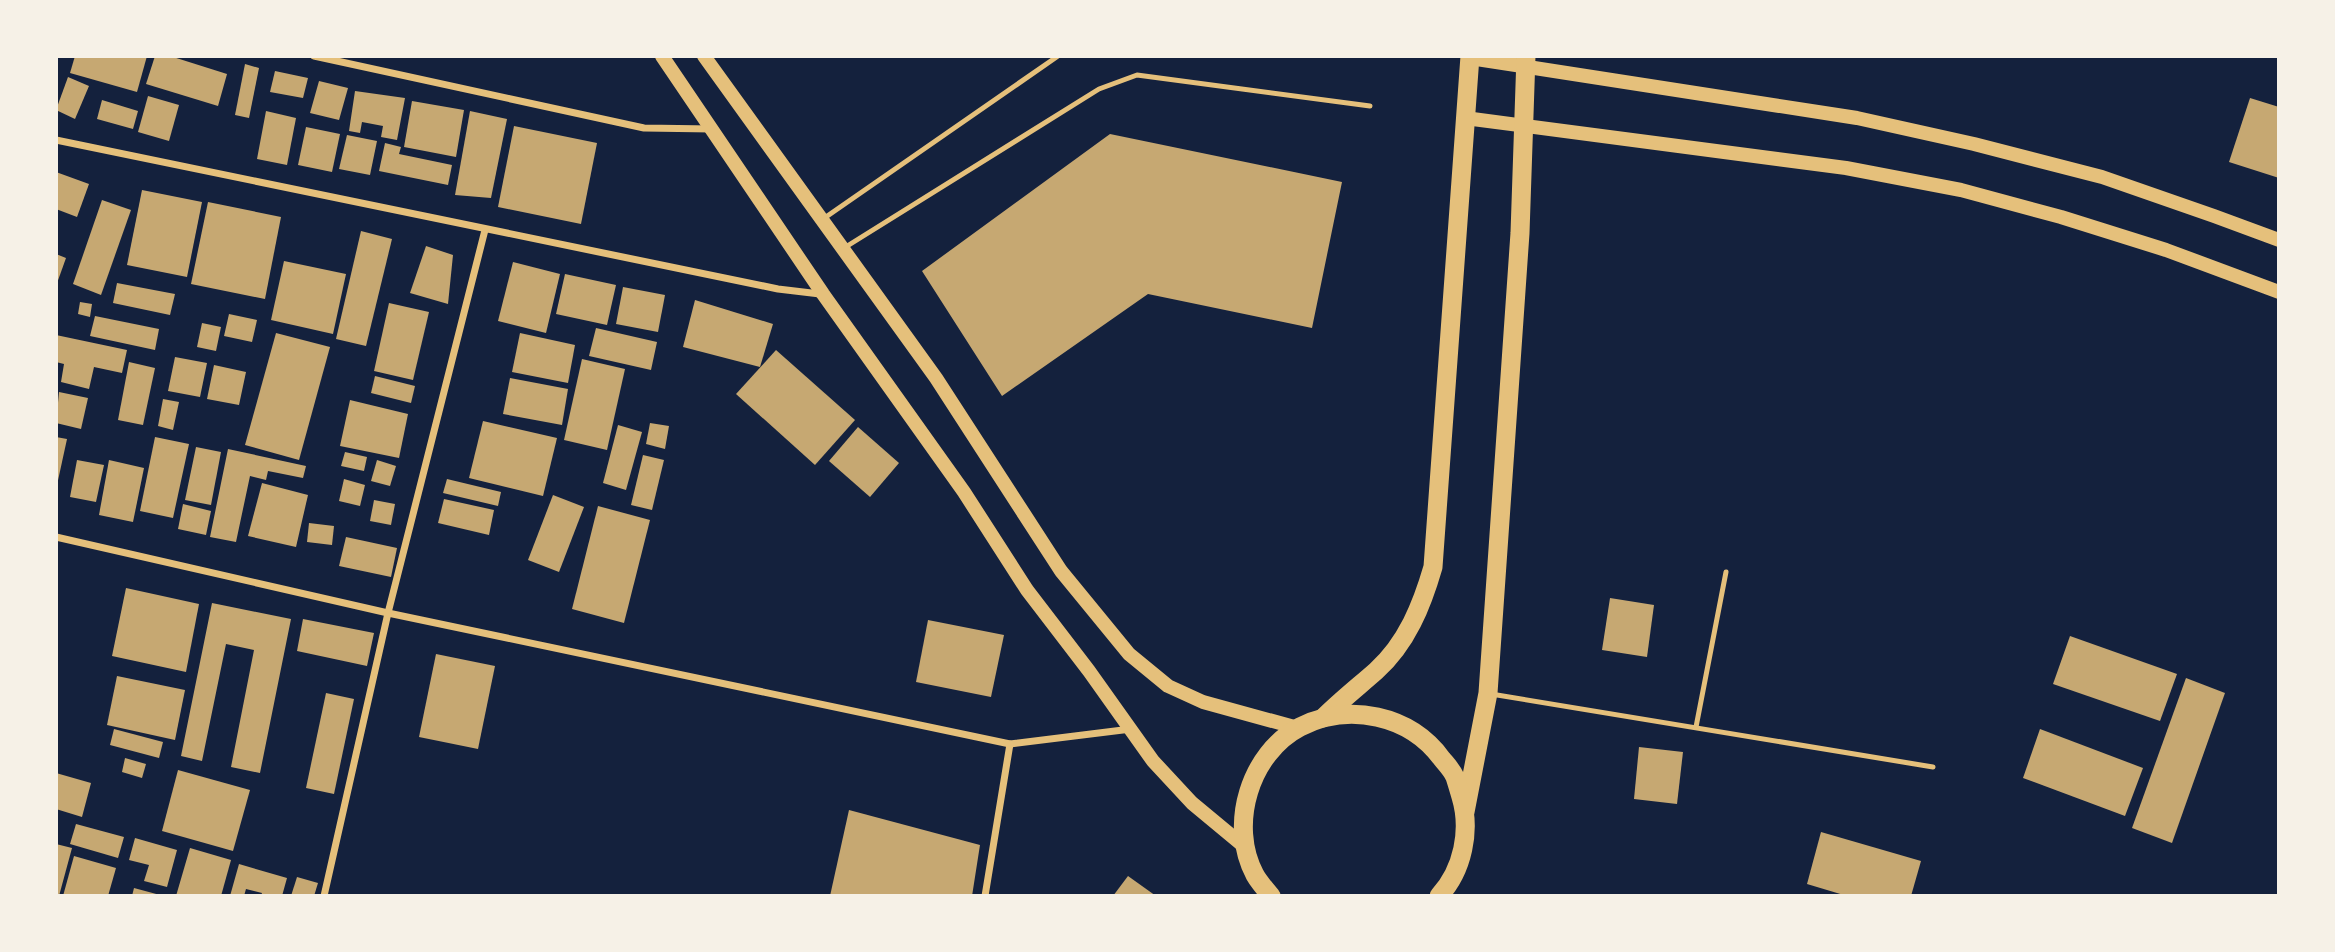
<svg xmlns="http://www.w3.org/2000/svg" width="2335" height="952" font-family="'Times New Roman',serif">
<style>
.building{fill:#c6a872}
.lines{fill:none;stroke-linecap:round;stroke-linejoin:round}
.service{stroke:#e5c07b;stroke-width:5}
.minor{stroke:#e5c07b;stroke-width:7}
.secondary{stroke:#e5c07b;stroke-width:14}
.trunk{stroke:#e5c07b;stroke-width:19}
</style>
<rect width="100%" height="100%" fill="#14213d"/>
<g class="building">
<path d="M 75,56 L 147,56 L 137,92 L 70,73 Z"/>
<path d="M 155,56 L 170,56 L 227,74 L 218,106 L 146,84 Z"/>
<path d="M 245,64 L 259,68 L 249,118 L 235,115 Z"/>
<path d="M 275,71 L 308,78 L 303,98 L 270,92 Z"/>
<path d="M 68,77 L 89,86 L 75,119 L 56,110 Z"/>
<path d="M 319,81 L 348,88 L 339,120 L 310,113 Z"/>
<path d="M 355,91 L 405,98 L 397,140 L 381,137 L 383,126 L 362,122 L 360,133 L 349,131 Z"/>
<path d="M 148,96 L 179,105 L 169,141 L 138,132 Z"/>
<path d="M 2250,98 L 2279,107 L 2279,178 L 2229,162 Z"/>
<path d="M 102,100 L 138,111 L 133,129 L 97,119 Z"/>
<path d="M 412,101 L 464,110 L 456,157 L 404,147 Z"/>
<path d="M 266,111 L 296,118 L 287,165 L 257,159 Z"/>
<path d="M 470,111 L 507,119 L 491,198 L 455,195 Z"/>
<path d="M 514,126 L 597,143 L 581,224 L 498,207 Z"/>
<path d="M 306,127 L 340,134 L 332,172 L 298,165 Z"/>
<path d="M 1110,134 L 1342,182 L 1312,328 L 1148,294 L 1002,396 L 922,271 Z"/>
<path d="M 347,135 L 377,141 L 370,175 L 339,169 Z"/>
<path d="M 385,143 L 401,147 L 399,154 L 452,165 L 448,185 L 379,171 Z"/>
<path d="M 56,172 L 89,184 L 77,217 L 56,209 Z"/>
<path d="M 142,190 L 202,202 L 187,277 L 127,265 Z"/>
<path d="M 102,200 L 131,210 L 101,295 L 73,284 Z"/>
<path d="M 208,202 L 281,217 L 265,299 L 191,284 Z"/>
<path d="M 361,231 L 392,239 L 366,346 L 336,339 Z"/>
<path d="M 426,246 L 453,255 L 448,304 L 410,293 Z"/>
<path d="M 56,254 L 66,258 L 56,286 Z"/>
<path d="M 284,261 L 346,274 L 333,334 L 271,320 Z"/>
<path d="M 513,262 L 560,274 L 546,333 L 498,321 Z"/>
<path d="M 565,274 L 616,285 L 607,325 L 556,314 Z"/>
<path d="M 117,283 L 175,294 L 170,315 L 113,303 Z"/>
<path d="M 623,287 L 665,295 L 658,332 L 616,324 Z"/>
<path d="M 695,300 L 773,324 L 760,367 L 683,347 Z"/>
<path d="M 80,302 L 92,304 L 90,317 L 78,314 Z"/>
<path d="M 389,303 L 429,312 L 413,380 L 374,371 Z"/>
<path d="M 229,314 L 257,320 L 252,342 L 224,336 Z"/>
<path d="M 95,316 L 159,329 L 155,350 L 90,336 Z"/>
<path d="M 202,323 L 221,327 L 216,351 L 197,347 Z"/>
<path d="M 596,328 L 657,342 L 651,370 L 589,356 Z"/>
<path d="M 276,333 L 330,347 L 299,460 L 245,445 Z"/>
<path d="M 520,333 L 575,345 L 568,383 L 512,372 Z"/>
<path d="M 56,335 L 127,350 L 122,373 L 94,367 L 89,389 L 61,382 L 64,364 L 56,362 Z"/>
<path d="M 776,350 L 855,420 L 815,465 L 736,394 Z"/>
<path d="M 175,357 L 207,363 L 200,397 L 168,391 Z"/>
<path d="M 582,359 L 625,369 L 607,450 L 564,440 Z"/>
<path d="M 129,362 L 155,368 L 143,425 L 118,420 Z"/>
<path d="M 214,365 L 246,372 L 239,405 L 207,399 Z"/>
<path d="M 375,376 L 415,386 L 411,403 L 371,393 Z"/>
<path d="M 510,378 L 568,389 L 562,425 L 503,414 Z"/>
<path d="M 59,392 L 88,398 L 81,429 L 56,423 Z"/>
<path d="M 163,399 L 179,402 L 173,430 L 158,426 Z"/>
<path d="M 350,400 L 408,414 L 399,458 L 340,446 Z"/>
<path d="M 483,421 L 557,438 L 543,496 L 469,478 Z"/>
<path d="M 650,423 L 669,426 L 665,449 L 646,444 Z"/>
<path d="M 618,425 L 642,432 L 626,490 L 603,483 Z"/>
<path d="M 858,427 L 899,463 L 870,497 L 829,461 Z"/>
<path d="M 56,437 L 67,439 L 57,485 L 56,484 Z"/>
<path d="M 155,437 L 189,444 L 173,518 L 140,511 Z"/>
<path d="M 196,447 L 221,452 L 211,505 L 185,500 Z"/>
<path d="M 228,449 L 306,466 L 303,478 L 268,471 L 266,480 L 250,476 L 236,542 L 210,537 Z"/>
<path d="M 345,452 L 367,457 L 364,471 L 341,466 Z"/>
<path d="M 643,455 L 664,460 L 652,510 L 631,505 Z"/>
<path d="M 77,460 L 104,465 L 96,502 L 70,497 Z"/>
<path d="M 109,460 L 144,468 L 133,522 L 99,515 Z"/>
<path d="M 377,460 L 396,466 L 390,486 L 371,481 Z"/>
<path d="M 344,479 L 365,485 L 360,506 L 339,501 Z"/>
<path d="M 447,479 L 501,492 L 498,506 L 443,493 Z"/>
<path d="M 262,483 L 308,495 L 296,547 L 248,536 Z"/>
<path d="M 553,495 L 584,507 L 559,572 L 528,560 Z"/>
<path d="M 444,499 L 494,510 L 489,535 L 438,523 Z"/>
<path d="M 374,500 L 395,504 L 391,525 L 370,521 Z"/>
<path d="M 183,504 L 211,511 L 206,535 L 178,529 Z"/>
<path d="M 598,506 L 650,520 L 624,623 L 572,609 Z"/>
<path d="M 309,523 L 334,526 L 332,545 L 307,542 Z"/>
<path d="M 346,537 L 397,548 L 391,577 L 339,566 Z"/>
<path d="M 126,588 L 199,604 L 186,672 L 112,656 Z"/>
<path d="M 1610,598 L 1654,605 L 1647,657 L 1602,650 Z"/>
<path d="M 212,603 L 291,619 L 260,773 L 231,767 L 254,650 L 226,644 L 202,761 L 181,756 Z"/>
<path d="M 303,619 L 374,633 L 367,666 L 297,651 Z"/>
<path d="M 928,620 L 1004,635 L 991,697 L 916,682 Z"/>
<path d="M 2070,636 L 2177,674 L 2160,721 L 2053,684 Z"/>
<path d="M 436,654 L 495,666 L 478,749 L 419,737 Z"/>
<path d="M 117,676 L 185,690 L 175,740 L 107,725 Z"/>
<path d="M 2186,678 L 2225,693 L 2172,843 L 2132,828 Z"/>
<path d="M 326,693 L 354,699 L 334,794 L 306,788 Z"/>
<path d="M 114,729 L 163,742 L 159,758 L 110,745 Z"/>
<path d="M 2040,729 L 2143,768 L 2125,816 L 2023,778 Z"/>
<path d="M 1639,747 L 1683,752 L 1677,804 L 1634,799 Z"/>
<path d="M 125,758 L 146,764 L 142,778 L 122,772 Z"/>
<path d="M 178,770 L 250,790 L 233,851 L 162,831 Z"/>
<path d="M 56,773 L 91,783 L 82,817 L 56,809 Z"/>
<path d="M 849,810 L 980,845 L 972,896 L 830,896 Z"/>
<path d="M 76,824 L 124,837 L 118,858 L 70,844 Z"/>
<path d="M 1821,832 L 1921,861 L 1911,896 L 1847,896 L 1807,884 Z"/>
<path d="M 135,838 L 177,850 L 167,887 L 144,881 L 149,865 L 129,860 Z"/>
<path d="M 56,844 L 72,848 L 59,896 L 56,896 Z"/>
<path d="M 190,848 L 231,860 L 221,896 L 176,896 Z"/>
<path d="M 74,856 L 116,868 L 108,896 L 63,896 Z"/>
<path d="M 239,864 L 287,878 L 282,896 L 261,896 L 262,893 L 246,889 L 244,896 L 230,896 Z"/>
<path d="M 1128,876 L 1156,896 L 1113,896 Z"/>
<path d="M 297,877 L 318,883 L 314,896 L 291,896 Z"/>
<path d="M 134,888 L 160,895 L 159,896 L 132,896 Z"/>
</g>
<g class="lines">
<g class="service">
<path d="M 823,219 L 1058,56"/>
<path d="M 844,248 L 1099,89 L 1137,75 L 1370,106"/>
<path d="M 1491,694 L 1933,767"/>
<path d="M 1696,727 L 1726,572"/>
</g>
<g class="minor">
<path d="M 314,56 L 644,128 L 712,129"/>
<path d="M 56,140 L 778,289 L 820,294"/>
<path d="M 56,537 L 388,613 L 1010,744 L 1131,729"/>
<path d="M 324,896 L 388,613 L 485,230"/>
<path d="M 985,896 L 1010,744"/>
</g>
<g class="secondary">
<path d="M 662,56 L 823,294 L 964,492 L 1027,590 L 1089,671 L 1153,761 L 1192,803 L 1245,847"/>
<path d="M 704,56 L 936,378 L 1061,571 L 1129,654 L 1168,686 L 1203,702 L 1298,728"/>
<path d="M 1470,58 L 1857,118 L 1974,144 L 2102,177 L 2214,216 L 2279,240"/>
<path d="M 1465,118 L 1846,168 L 1961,190 L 2061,217 L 2166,250 L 2279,292"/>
</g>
<g class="trunk">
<path d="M 1323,718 C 1340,701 1359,686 1376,671 C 1407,643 1422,605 1433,567 L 1470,56"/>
<path d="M 1465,812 L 1488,693 L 1520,233 L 1526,56"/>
<path d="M 1271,896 C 1265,889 1259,882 1255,875 C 1228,825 1250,753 1300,727 C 1349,702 1410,715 1442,759 C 1447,765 1452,770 1455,777 C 1457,783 1459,790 1461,797 C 1471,830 1463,870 1439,896"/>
</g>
</g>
<rect width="2335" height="952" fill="none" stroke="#f6f1e7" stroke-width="116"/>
</svg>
